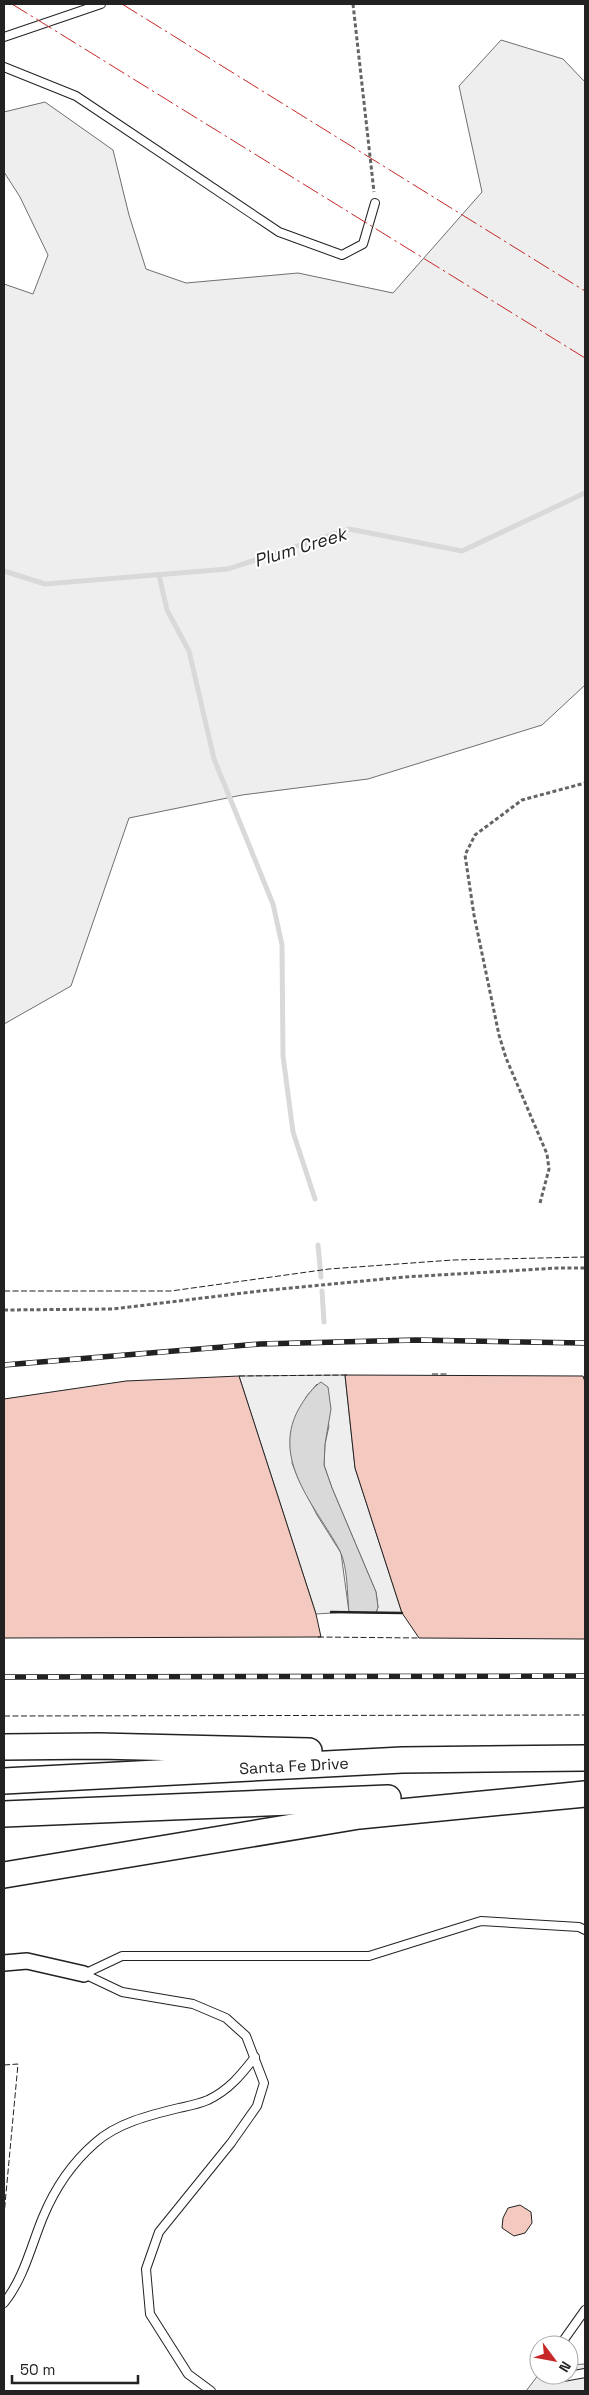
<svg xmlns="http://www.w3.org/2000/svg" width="589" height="2395" font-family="'Space Grotesk',sans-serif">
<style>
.green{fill:#eee;stroke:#6f6f6f}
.parking{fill:#ededed;stroke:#6f6f6f}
.water{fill:#d9d9d9;stroke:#6f6f6f}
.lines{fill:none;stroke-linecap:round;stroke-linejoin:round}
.stream{stroke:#d9d9d9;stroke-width:5}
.building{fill:#f3c9c0;stroke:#222}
.service-casing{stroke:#222;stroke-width:10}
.minor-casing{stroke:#222;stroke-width:18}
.trunk-casing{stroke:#222;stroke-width:28}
.path{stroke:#646464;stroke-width:3;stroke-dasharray:4 2.5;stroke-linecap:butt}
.service{stroke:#fff;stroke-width:8}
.minor{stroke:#fff;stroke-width:15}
.trunk{stroke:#fff;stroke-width:25}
.rail-casing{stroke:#222;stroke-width:5.5}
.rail{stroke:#fff;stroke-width:4;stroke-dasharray:11;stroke-linecap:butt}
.fence{stroke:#222;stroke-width:1;stroke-dasharray:6 2.5;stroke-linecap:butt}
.wall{stroke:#222;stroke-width:2.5}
.power{stroke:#c62828;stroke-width:1;stroke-dasharray:18 4 2.5 4;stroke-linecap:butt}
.labels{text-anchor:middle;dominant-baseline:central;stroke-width:4;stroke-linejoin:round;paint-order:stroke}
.street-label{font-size:16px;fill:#222;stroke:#fff}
.water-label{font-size:18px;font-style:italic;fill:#222;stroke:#fff}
</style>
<rect width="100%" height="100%" fill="#fff"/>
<g class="green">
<path d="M 501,40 L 563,59 L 585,82 L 585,685 L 542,725 L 368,779 L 242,795 L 129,818 L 71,986 L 4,1024 L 4,284 L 33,294 L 48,255 L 20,197 L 4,172 L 4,112 L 45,102 L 113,150 L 129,215 L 146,269 L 186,283 L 298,273 L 393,293 L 482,192 L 459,86 Z"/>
<path d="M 345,1375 L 355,1468 L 402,1613 L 376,1613 L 378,1607 L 376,1592 L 332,1488 L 324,1465 L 325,1444 L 329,1426 L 317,1384 L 306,1397 L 292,1463 L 298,1478 L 317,1515 L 341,1553 L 349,1612 L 316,1614 L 239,1376 Z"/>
</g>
<path class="parking" d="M 585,2364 L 585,2391 L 526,2391 L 539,2374 L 569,2375 L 569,2365 Z"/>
<path class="water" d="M 321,1382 L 328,1387 L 331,1409 L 325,1444 L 324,1465 L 332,1488 L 376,1592 L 378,1607 L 376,1613 L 349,1612 C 347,1594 348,1568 340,1551 C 316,1506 268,1458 301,1405 C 306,1397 313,1387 321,1382 Z"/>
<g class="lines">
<g class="stream">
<path d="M 4,571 L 45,584 L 228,569 L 349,529 L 462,551 L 585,493"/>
<path d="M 159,575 L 167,610 L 189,651 L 214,759 L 273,904 L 282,945 L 283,1056 L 293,1132 L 315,1199"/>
<path d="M 318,1245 L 321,1277"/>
<path d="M 322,1291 L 324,1322"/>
</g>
</g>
<g class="building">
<path d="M 345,1375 L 583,1376 L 585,1382 L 585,1639 L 419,1638 L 402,1613 L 355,1468 Z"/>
<path d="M 239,1376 L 316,1614 L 321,1637 L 4,1638 L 4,1399 L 126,1381 Z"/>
<path d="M 520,2205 L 531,2212 L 532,2223 L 525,2233 L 514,2236 L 502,2228 L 503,2218 L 508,2208 Z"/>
</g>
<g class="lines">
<g class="service-casing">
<g id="service">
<path d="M 4,37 L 101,4"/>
<path d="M 4,67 L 76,96 L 279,232 L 342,255 L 363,244 L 375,203"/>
<path d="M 84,1974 L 122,1992 L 193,2004 L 226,2018 L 246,2036 L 264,2083 L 257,2106 L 231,2143 L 159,2232 L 146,2269 L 150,2314 L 188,2374 L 211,2391"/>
<path d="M 84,1974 L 122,1956 L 369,1956 L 481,1921 L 579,1927 L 585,1930"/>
<path d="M 4,2303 C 24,2278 31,2246 43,2217 C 55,2188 72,2163 95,2143 C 117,2123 150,2115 179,2108 C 188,2106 199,2104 208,2100 C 229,2090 241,2075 255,2057"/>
<path d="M 564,2345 L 563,2341 L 585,2310"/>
<path d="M 563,2377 L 585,2373"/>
</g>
</g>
<g class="minor-casing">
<path id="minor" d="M 4,1963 L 27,1961 L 84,1974"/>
</g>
<g class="trunk-casing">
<g id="trunk">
<path d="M 4,1747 L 99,1746 L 309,1751"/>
<path d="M 4,1781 L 402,1760 L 585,1758"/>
<path d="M 4,1814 L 388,1798"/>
<path d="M 4,1875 L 359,1816 L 585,1794"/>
</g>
</g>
<g class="path">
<path d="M 353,4 L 374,192"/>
<path d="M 540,1203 L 549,1169 L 547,1154 L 506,1058 L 499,1035 L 474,915 L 465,855 L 475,835 L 522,800 L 585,783"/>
<path d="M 4,1310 L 113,1309 L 260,1291 L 405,1277 L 558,1268 L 585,1268"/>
</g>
<use href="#service" class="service"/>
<use href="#minor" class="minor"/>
<use href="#trunk" class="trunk"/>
<g class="rail-casing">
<g id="rail">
<path d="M 4,1365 L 260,1344 L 416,1340 L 585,1343"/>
<path d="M 4,1677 L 585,1676"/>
</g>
</g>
<use href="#rail" class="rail"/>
<g class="fence">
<path d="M 4,1291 L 171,1291 L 329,1269 L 453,1260 L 585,1257"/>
<path d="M 432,1374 L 449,1374"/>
<path d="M 239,1376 L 347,1375"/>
<path d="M 318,1637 L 420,1638"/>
<path d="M 4,1716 L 585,1715"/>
<path d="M 4,2065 L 18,2064 L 4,2215"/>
</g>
<path class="wall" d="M 331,1612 L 402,1613"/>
<g class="power">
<path d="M 12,4 L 585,358"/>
<path d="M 122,4 L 585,291"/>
</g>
</g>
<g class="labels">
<g class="street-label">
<text transform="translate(294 1766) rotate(-3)">Santa Fe Drive</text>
</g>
<g class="water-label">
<text transform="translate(300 547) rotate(-17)">Plum Creek</text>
</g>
</g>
<rect width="589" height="2395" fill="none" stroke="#222222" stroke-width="10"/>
<g transform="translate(554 2360) rotate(122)"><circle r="24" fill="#ffffff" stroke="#a7a7a7"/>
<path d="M0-4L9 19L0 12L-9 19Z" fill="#c62828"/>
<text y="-8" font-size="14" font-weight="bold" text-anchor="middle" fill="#222222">N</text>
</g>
<path d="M12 2375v8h126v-8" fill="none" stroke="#222222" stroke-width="2.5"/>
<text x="20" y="2375" font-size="15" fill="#222222" stroke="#ffffff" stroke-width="4" paint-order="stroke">50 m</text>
</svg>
